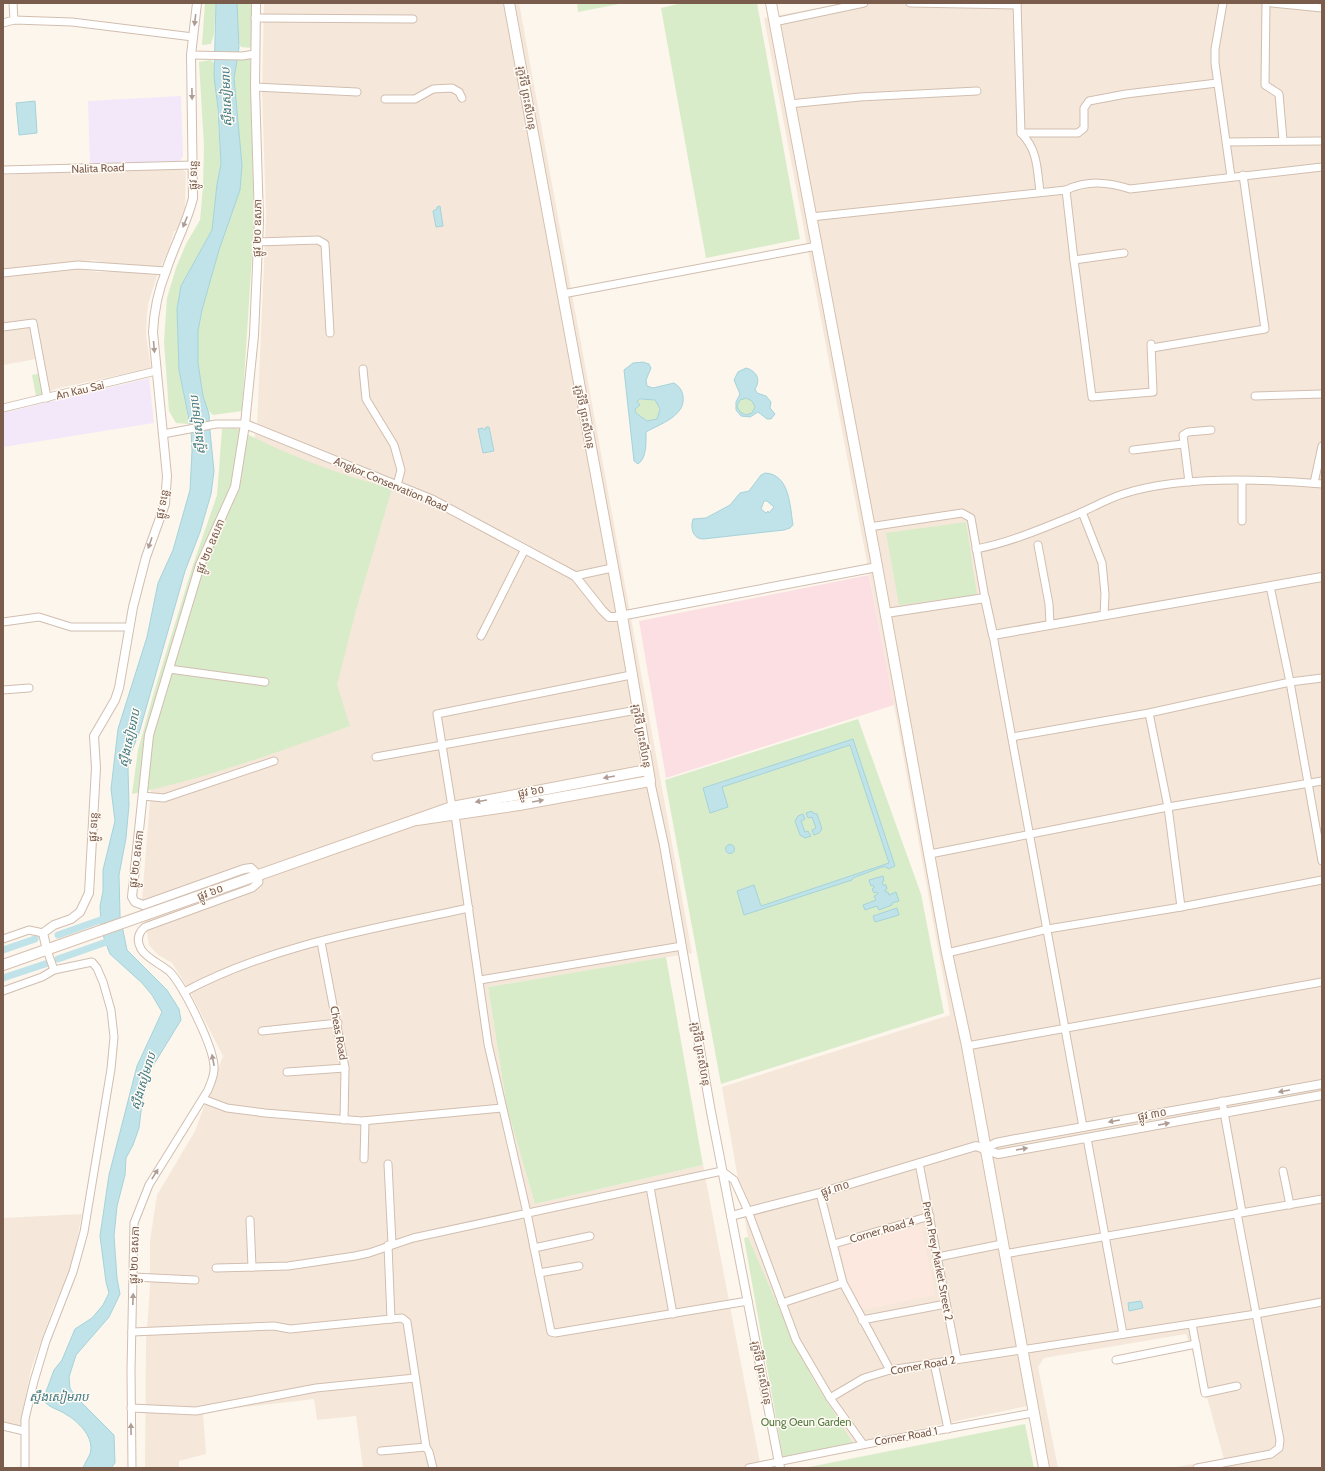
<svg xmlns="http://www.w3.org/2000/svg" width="1325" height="1471" font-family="Cabin,'Noto Sans Khmer',sans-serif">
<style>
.residential{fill:#f5e8da}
.commercial{fill:#fde8e0}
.education{fill:#f3e8fa}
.medical{fill:#fbdfe3}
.green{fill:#d8ecc9}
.water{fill:#bfe3e8;stroke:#a5d3da;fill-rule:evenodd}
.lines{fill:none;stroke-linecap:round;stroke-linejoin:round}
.canal{stroke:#bfe3e8;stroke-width:7}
.minor-casing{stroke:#d1beb0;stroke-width:9}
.tertiary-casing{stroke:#d1beb0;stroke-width:10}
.secondary-casing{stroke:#d6c0b0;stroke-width:12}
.minor{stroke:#fff;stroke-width:7}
.tertiary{stroke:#fff;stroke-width:8}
.secondary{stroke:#fff;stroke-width:10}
.oneway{fill:#af9d94}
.labels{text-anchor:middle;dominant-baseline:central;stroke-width:3;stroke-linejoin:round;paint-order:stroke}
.street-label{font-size:11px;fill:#7a5c4d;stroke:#fffaf3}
.park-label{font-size:11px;fill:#537a41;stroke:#fffaf3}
.water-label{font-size:12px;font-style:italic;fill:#437c86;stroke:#fffaf3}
</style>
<rect width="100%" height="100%" fill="#fdf6ec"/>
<g class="residential">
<path d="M 264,3 L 519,3 L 692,953 L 488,987 L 507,1108 L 535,1204 L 703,1165 L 761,1468 L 363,1468 L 356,1416 L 317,1420 L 314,1399 L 203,1412 L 206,1454 L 179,1461 L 179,1468 L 145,1468 L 146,1342 L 150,1287 L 150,1241 L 157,1195 L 195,1131 L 223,1056 L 190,992 L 172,963 L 158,955 L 149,945 L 142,899 L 155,739 L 243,487 L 257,426 L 266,215 L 262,91 Z"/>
<path d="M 846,3 L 1322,3 L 1322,1468 L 1170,1468 L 1224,1459 L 1205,1390 L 1186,1334 L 1044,1358 L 1038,1367 L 1058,1468 L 1050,1468 L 1037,1404 L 853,1443 L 813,1379 L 779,1308 L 748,1237 L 722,1087 L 950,1015 L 894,705 L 764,18 Z"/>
<path d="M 181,169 L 186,172 L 185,211 L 176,231 L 174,231 L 169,248 L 161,266 L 123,267 L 93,260 L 3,271 L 3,175 L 87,171 Z"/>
<path d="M 79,269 L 98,272 L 134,270 L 158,273 L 148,304 L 147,315 L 146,334 L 151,368 L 55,389 L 49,392 L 36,359 L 3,365 L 3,276 Z"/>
<path d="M 82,1214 L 72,1265 L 54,1306 L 31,1369 L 20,1426 L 3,1422 L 3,1218 Z"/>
</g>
<path class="commercial" d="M 921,1226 L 935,1295 L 862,1310 L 849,1284 L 840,1245 Z"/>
<g class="education">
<path d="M 181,96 L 183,156 L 180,161 L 90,164 L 88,101 Z"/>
<path d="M 149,378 L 154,423 L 3,447 L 3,413 Z"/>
</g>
<path class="medical" d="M 869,575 L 894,705 L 666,778 L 639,621 Z"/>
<g class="green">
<path d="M 205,3 L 216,3 L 214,34 L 211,44 L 202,45 Z"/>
<path d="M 237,3 L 252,3 L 252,48 L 241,47 L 238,42 Z"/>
<path d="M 577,3 L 624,3 L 578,12 Z"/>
<path d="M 682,3 L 757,3 L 800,239 L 706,258 L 661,8 Z"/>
<path d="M 250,58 L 254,225 L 242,411 L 213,415 L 206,408 L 203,396 L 198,363 L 198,331 L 202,310 L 219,250 L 240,190 L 242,165 L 234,78 L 237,59 Z"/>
<path d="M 211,60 L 214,63 L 221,164 L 217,184 L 212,230 L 182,286 L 177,309 L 179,370 L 189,424 L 176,423 L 169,411 L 164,342 L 167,298 L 176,268 L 186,244 L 200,220 L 203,187 L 204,146 L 199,62 Z"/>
<path d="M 38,374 L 43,394 L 36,396 L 32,375 Z"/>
<circle cx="746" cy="407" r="9"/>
<path d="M 651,399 C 661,402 661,411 657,419 L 647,421 L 636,413 L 635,409 L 638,406 L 638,400 Z"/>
<path d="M 236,428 C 284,455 339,474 392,489 L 356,610 L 337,685 L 350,726 C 279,752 207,778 132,794 L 138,750 L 154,692 L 192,568 L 217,495 L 222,429 Z"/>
<path d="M 966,522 L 977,595 L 899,605 L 886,533 Z"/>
<path d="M 858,719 L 921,894 L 944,1013 L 721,1084 L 665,780 Z"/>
<path d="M 666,957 L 703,1165 L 535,1204 L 507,1108 L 488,987 Z"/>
<path d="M 748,1237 L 779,1308 L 813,1379 L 853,1443 L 783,1457 L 744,1238 Z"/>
<path d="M 1025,1424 L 1034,1468 L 804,1468 Z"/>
</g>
<g class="water">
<path d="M 216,3 L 237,3 L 239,48 L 234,78 L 242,165 L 240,190 L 219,250 L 202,310 L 198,331 L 198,363 L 203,396 L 209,414 L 210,431 L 214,471 L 211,494 L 200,532 L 185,571 L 139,733 L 130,755 L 128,769 L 129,805 L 126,838 L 119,875 L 120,916 L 127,950 L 167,990 L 179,1009 L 181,1020 L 151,1069 L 142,1103 L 139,1128 L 133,1145 L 126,1158 L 125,1175 L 117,1206 L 114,1236 L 117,1278 L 120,1294 L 109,1317 L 76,1355 L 69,1377 L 70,1388 L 74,1395 L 114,1435 L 115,1463 L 111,1468 L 83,1468 C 85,1463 88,1458 90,1454 C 95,1438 79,1422 67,1415 C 59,1409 50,1409 43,1400 L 54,1370 L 62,1360 L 75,1329 L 92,1318 L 103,1305 L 109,1293 L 106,1282 L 100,1236 L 109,1175 L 137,1066 L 162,1012 L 152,995 L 142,983 L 110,954 L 104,938 L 101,923 L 100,906 L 103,891 L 103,870 L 115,821 L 111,789 L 118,729 L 147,637 L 158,583 L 173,550 L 190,490 L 192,451 L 191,430 L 179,370 L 177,309 L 181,286 L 212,230 L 217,184 L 221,164 L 218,109 L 214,76 Z"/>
<path d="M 35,101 L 37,133 L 19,135 L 16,103 Z"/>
<path d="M 440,206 L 443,226 L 436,227 L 433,211 L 437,209 L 437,207 Z"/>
<path d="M 643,362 L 649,364 L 651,368 L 646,380 L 647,386 L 653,388 L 674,383 C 679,386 682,390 683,396 C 686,416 660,424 646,432 C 646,442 647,458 638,464 L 634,461 L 624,370 L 633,363 ZM 640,399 L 655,400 L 660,409 L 657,419 L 647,421 L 636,413 L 635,409 L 640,405 L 637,401 Z"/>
<path d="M 746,368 C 757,371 761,380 755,389 L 757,393 L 766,396 L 771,402 L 770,408 L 775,414 L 771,419 L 767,419 L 758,412 L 750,417 L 741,416 L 736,410 L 736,402 L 740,394 L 734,380 L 738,372 ZM 746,398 L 752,401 L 755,407 L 752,413 L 746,415 L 740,412 L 737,406 L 740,400 Z"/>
<path d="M 486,427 L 489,427 L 494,451 L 483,453 L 478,429 L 482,428 L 485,430 Z"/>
<path d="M 765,473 C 790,474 790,507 793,525 L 790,528 L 784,530 L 703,539 C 693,539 690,528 693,519 L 706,518 L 730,505 L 740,493 L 749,491 L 761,475 ZM 764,501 L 767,501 L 774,507 L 769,513 L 768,511 L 766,513 L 761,509 Z"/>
<path d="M 853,739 L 895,866 L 888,869 L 887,867 L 882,867 L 853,878 L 852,880 L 744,915 L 737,891 L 754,885 L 761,906 L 889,863 L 850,745 L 722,787 L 728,807 L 710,813 L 703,788 Z"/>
<path d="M 812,811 L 813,813 L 817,814 L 822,829 L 819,833 L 814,835 L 812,830 L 816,828 L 812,817 L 808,818 L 806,813 Z"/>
<path d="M 803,814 L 805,819 L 801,821 L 805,832 L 808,831 L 811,836 L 805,838 L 800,835 L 795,821 L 798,816 Z"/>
<circle cx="730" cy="849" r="4.5"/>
<path d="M 883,876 L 884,881 L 882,882 L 883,885 L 886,885 L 887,889 L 885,890 L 885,892 L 888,892 L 889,895 L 896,892 L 899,901 L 892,903 L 892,905 L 879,910 L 877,906 L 865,910 L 863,905 L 876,900 L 874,896 L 878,894 L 877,892 L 874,893 L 872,889 L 874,888 L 873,885 L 871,886 L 869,880 Z"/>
<path d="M 897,908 L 899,915 L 875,922 L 873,916 Z"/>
<path d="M 1141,1301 L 1143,1308 L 1129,1311 L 1128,1303 Z"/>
</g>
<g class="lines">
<g class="canal">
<path d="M 58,935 L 109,917"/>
<path d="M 3,950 L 35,939"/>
<path d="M 58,959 L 115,939"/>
<path d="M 3,978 L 48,963"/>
</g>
<g class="minor-casing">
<g id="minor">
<path d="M 13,3 L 14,20"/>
<path d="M 910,3 L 1017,5"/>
<path d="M 1017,3 L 1021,133 C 1038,150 1037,169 1040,192"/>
<path d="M 1223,3 L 1215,49 L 1215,63 L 1231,177"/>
<path d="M 1266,3 L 1265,85 L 1279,94 L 1283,140"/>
<path d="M 1272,3 L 1322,8"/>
<path d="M 255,18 L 413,19"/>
<path d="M 774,22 L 864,3"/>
<path d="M 3,23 L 14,20 L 72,22 L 193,37"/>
<path d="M 191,55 L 242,56 L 255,54"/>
<path d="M 255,87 L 357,92"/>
<path d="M 385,99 L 415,99 L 433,89 L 452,88 L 459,92 L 462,98"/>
<path d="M 789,104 L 860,97 L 977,91"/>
<path d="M 1021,133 L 1078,133 L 1084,128 L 1084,108 L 1089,101 L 1126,94 L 1217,83"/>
<path d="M 1227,142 L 1322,141"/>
<path d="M 3,170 L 193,165"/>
<path d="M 1066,190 C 1088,180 1108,182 1130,189 L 1322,167"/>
<path d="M 811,217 L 1066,190 L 1074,260 L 1092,397 L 1153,392 L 1151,344"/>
<path d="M 258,242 L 318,240 L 325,244 L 330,333"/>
<path d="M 1074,260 L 1124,253"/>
<path d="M 3,273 L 78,265 L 166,271"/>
<path d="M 563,294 L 817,246"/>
<path d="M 3,327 L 33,323 L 47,398"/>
<path d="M 1152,348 L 1265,329 L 1243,175"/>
<path d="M 363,369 L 366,399 L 394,445 L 401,470 L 397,485"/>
<path d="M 1255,396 L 1322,394"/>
<path d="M 3,408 L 156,371"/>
<path d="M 163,434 L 216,424 L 245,424"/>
<path d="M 1133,450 L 1183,444"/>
<path d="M 1242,481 L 1242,521"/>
<path d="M 1189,482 L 1183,435 L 1188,432 L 1211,430"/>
<path d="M 1314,483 L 1322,446"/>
<path d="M 1082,512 L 1102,563 L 1105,594 L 1104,615"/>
<path d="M 869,527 L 962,513 L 971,518 L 985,598"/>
<path d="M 1038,545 L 1049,604 L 1050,624"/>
<path d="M 976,549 C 1007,543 1039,530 1068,518 C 1087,511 1104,500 1123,494 C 1180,475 1263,479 1322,484"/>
<path d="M 575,576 L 612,568"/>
<path d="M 1270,586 L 1290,682 L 1322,861"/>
<path d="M 3,622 L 39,617 L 71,627 L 129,627"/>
<path d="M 993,635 L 1083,1127"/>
<path d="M 481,636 L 525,549"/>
<path d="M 169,669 L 265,682"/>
<path d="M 3,690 L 29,688"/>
<path d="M 1149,713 L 1168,807 L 1181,907"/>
<path d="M 1012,737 L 1149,713 L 1290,682 L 1322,678"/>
<path d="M 376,757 L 637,710"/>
<path d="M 143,796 L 164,798 L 274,761"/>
<path d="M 452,807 L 437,714 L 631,675"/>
<path d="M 455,815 L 488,1044 L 527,1213 L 551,1332 L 555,1333 L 748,1301"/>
<path d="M 930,854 L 1168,807 L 1322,781"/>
<path d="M 3,939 L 29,930 L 43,933"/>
<path d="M 47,950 L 54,970"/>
<path d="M 947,953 L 1048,929 L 1181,907 L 1322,880"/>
<path d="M 480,980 L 682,946"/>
<path d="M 3,991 L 42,977 L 54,970 L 92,962 L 97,968 L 103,982 L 111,1010 L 114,1037 L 111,1069 L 84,1232 L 73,1272 L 46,1341 L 34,1381 L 25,1419 L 25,1468"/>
<path d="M 184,992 C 271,945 373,929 469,908"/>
<path d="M 262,1031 L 338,1023"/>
<path d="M 967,1046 L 1322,982"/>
<path d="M 287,1072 L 345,1068 L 321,942"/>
<path d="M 203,1099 L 227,1108 L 265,1113 L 362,1121 L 502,1108"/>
<path d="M 1222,1101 L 1242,1212"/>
<path d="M 344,1120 L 345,1068"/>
<path d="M 1087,1138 L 1123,1334"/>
<path d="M 364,1159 L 365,1121"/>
<path d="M 919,1163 L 957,1359"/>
<path d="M 388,1164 L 392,1244"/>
<path d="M 1283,1171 L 1290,1205"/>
<path d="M 650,1187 L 673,1314"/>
<path d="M 820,1193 L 843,1283 L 890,1370"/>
<path d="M 250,1220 L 252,1267"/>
<path d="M 834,1244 L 930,1216"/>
<path d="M 388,1245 L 391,1319 L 402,1318 L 407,1322 L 426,1447 L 429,1452 L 433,1468"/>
<path d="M 534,1248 L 590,1236"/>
<path d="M 1004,1254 L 1322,1199"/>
<path d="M 938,1257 L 1002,1244"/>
<path d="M 216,1268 L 288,1266 L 355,1256 L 369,1253 L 413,1238 L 722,1171 L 734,1180 L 748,1211 L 796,1340 L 830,1398 L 863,1444"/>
<path d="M 539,1273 L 579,1266"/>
<path d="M 134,1277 L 195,1280"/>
<path d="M 782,1303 L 843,1283"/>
<path d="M 862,1320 L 946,1304"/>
<path d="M 1192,1324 L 1205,1393 L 1237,1386"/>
<path d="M 132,1332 L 274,1326 L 290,1329 L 391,1319"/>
<path d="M 1116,1360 L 1196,1344"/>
<path d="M 934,1363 L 948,1429"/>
<path d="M 830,1398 L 864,1378 L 890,1370 L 1256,1314 L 1322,1302"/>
<path d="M 131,1408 L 196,1411 L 316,1388 L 415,1378"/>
<path d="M 3,1426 L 24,1431"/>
<path d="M 381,1451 L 426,1447"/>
<path d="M 132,1468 L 131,1371 L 134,1223 L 149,1185 L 208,1090 C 211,1082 215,1075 214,1066 C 213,1046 184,987 170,972 C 161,964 147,959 141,949 C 136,940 138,933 145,927 L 252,888 L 259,882 L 258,875"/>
<path d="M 749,1468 C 843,1448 939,1430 1033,1413"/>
<path d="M 1197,1468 L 1271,1454 L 1279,1448 L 1280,1440 L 1237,1213"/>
</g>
</g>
<g class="tertiary-casing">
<g id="tertiary">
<path d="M 256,3 L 255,87 L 259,221 L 254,335 L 245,424 L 235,487 L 200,565 L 149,735 L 132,897 L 135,902 L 143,905 L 244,869 L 251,868 L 258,875"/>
<path d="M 245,424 L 433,500 L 575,576 L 602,610 L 609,617 L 615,617 L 877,567"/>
<path d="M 886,613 L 985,598 L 993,635 L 1322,577"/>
<path d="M 650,781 L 664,845 L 711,1112 L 780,1468"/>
<path d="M 47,950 L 43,933 L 54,925 L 71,919 L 80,912 L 89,893 L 96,768 L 94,736 L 115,700 L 119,688 L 133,607 L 146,557 L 165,504 L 167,476 L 153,332 C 154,311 158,291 166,271 C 174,246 187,223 193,198 L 191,55 L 197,3"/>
<path d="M 984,1149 L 996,1143 L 1016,1139 L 1322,1084"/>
<path d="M 731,1216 L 820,1193 L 976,1146 L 998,1154 L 1322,1095"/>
</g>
</g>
<g class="secondary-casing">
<g id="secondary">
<path d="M 771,3 L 875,555 L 947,953 L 967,1046 L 1044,1468"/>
<path d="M 417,820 L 519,805 L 650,781 L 622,616 L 509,3"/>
<path d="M 3,965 L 452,807 L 647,770"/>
</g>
</g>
<use href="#minor" class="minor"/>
<use href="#tertiary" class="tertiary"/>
<use href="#secondary" class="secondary"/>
</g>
<defs><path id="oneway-solid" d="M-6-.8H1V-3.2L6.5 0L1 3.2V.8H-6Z"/></defs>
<g class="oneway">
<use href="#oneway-solid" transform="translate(195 20) rotate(97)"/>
<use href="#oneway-solid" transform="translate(192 94) rotate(89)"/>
<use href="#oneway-solid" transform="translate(185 222) rotate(112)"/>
<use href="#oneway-solid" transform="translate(154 347) rotate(85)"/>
<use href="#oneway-solid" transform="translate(150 543) rotate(109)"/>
<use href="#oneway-solid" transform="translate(609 777) rotate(170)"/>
<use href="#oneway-solid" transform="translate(481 801) rotate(170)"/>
<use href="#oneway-solid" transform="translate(538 801) rotate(-10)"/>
<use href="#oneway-solid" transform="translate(213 1060) rotate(-101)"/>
<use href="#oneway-solid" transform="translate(1284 1091) rotate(170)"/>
<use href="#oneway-solid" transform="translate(1114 1121) rotate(170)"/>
<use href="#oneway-solid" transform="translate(1164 1124) rotate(-11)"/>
<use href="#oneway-solid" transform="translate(1022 1149) rotate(-10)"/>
<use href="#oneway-solid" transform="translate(155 1174) rotate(-58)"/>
<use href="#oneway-solid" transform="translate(133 1299) rotate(-88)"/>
<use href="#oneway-solid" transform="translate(131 1429) rotate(-91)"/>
</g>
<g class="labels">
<g class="street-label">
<text transform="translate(527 98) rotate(80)">រុក្ខវិថី ព្រះសីហនុ</text>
<text transform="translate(98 168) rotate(-2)">Nalita Road</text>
<text transform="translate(193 175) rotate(-89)">ផ្លូវ ទន្លេ</text>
<text transform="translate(257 228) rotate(-89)">ផ្លូវ ២០ ឧសភា</text>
<text transform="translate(80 390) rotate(-13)">An Kau Sai</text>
<text transform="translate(585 417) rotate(79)">រុក្ខវិថី ព្រះសីហនុ</text>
<text transform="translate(391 484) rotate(23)">Angkor Conservation Road</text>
<text transform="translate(162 504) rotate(-79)">ផ្លូវ ទន្លេ</text>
<text transform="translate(210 546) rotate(-67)">ផ្លូវ ២០ ឧសភា</text>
<text transform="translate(642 736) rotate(80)">រុក្ខវិថី ព្រះសីហនុ</text>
<text transform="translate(531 791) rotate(-10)">ផ្លូវ ៦០</text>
<text transform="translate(93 827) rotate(-87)">ផ្លូវ ទន្លេ</text>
<text transform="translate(136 859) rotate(-83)">ផ្លូវ ២០ ឧសភា</text>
<text transform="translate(210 892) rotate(-20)">ផ្លូវ ៦០</text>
<text transform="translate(339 1033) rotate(80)">Cheas Road</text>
<text transform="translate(701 1054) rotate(80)">រុក្ខវិថី ព្រះសីហនុ</text>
<text transform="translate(1152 1114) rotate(-10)">ផ្លូវ ៣០</text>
<text transform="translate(835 1188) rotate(-17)">ផ្លូវ ៣០</text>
<text transform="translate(882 1230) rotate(-16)">Corner Road 4</text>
<text transform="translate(134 1255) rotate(-88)">ផ្លូវ ២០ ឧសភា</text>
<text transform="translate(938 1261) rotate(79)">Prem Prey Market Street 2</text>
<text transform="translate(923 1365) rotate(-10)">Corner Road 2</text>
<text transform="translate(762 1373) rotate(79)">រុក្ខវិថី ព្រះសីហនុ</text>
<text transform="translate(906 1436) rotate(-10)">Corner Road 1</text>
</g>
<g class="park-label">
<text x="806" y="1422">Oung Oeun Garden</text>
</g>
<g class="water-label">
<text transform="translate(226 97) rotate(-92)">ស្ទឹងសៀមរាប</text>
<text transform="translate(197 425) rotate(-97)">ស្ទឹងសៀមរាប</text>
<text transform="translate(129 738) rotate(-77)">ស្ទឹងសៀមរាប</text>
<text transform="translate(143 1081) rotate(-73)">ស្ទឹងសៀមរាប</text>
<text x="59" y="1396">ស្ទឹងសៀមរាប</text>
</g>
</g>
<rect width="1325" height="1471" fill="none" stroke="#7a5c4d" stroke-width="8"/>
</svg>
